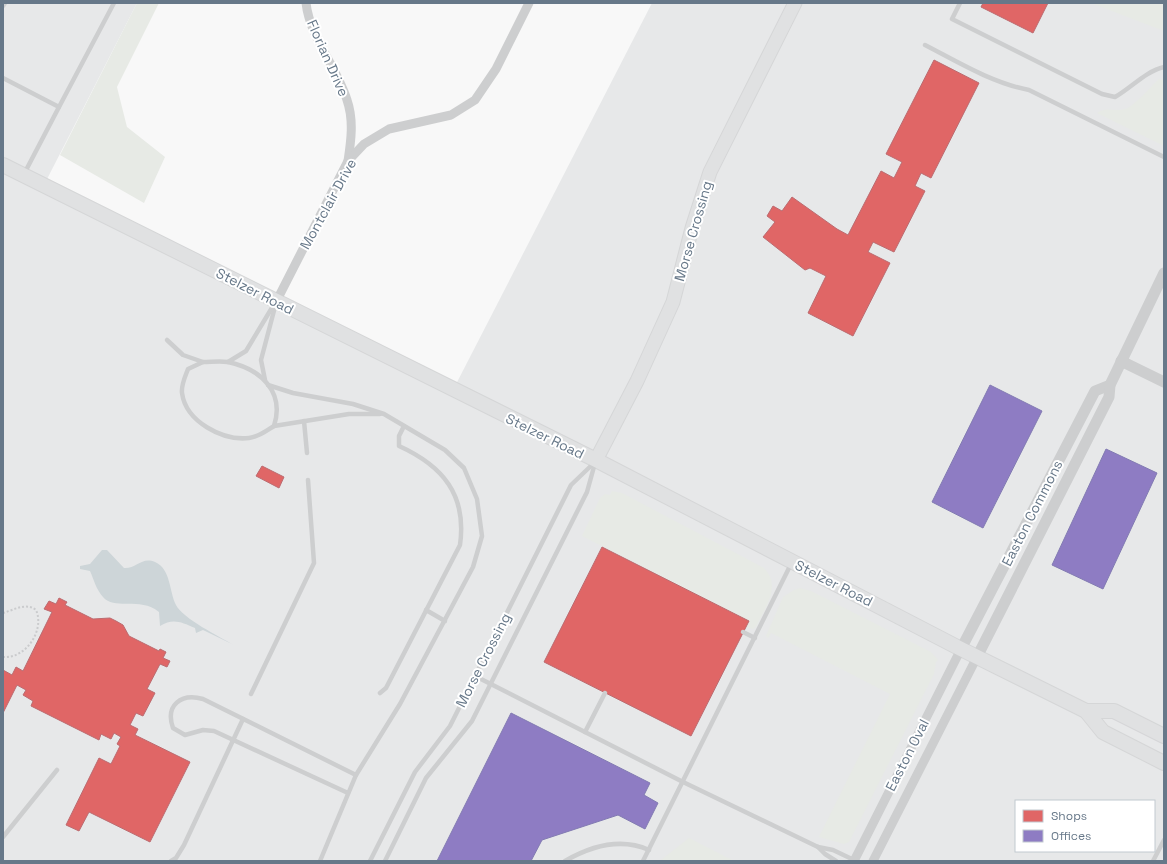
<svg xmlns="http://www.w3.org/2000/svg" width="1167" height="864" font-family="'Space Grotesk',sans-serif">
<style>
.built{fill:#e7e8e9;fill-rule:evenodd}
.green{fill:#e7eae5}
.water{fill:#cdd5d8}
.shops{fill:#e06666;stroke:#bc6b70}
.offices{fill:#8e7cc3;stroke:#827bb2}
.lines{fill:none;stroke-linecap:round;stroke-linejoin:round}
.secondary-casing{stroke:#d5d6d7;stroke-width:15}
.primary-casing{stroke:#d5d6d7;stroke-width:16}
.path{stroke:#cacbcd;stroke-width:2;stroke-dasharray:2 2;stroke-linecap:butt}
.service{stroke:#cdcecf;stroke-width:4.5}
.minor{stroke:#cdcecf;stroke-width:9}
.tertiary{stroke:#cdcecf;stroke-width:11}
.secondary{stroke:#e0e1e2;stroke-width:13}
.primary{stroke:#e0e1e2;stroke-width:14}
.labels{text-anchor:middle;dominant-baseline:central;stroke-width:4;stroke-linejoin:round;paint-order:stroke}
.street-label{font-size:14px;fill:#677889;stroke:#fff}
</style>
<rect width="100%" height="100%" fill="#f8f8f8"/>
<path class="built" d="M 3,3 L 137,3 L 44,185 L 453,390 L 652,3 L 1164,3 L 1164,861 L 3,861 ZM 1016,801 L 1154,801 L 1154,851 L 1016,851 Z"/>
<g class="green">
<path d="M 137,3 L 159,3 L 117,87 L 127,127 L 165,157 L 144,203 L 60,155 Z"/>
<path d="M 1091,3 L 1164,3 L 1164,31 Z"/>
<path d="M 1159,79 L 1164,80 L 1164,146 L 1097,113 C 1106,106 1115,112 1125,109 C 1135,106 1151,86 1159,79 Z"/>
<path d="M 612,491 L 622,493 L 764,568 C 782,586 765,608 756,627 L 753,629 L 746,627 L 749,621 L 582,536 L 600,498 L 605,494 L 610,495 Z"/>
<path d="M 800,588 L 811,591 L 931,652 L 938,660 L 936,662 L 934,674 L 849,842 L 844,844 L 819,837 L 890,694 L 771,633 L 768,638 L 766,636 L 783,597 L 794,590 Z"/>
<path d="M 689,838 L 734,861 L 661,860 Z"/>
</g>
<path class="water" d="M 102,550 L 107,550 L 124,568 C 136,569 142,556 155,562 C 171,569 169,591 176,605 C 182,618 220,637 234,645 L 203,630 L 196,633 L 195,628 C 181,622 173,618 160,626 L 159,612 C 139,596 115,611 103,597 C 96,589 94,580 90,571 L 80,569 L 80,566 L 90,564 Z"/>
<g class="shops">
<path d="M 983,3 L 1048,3 L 1033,33 L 981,7 Z"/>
<path d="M 934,60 L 979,83 L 931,178 L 921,173 L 915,186 L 925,191 L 894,252 L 873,242 L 868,252 L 890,263 L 853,336 L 808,313 L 826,276 L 810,268 L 805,270 L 763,237 L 775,222 L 767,216 L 773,206 L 782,211 L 792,197 L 837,229 L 848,235 L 881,171 L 894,178 L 902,162 L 886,154 Z"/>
<path d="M 262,466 L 284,477 L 279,488 L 256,476 Z"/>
<path d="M 602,547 L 749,621 L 691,736 L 544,662 Z"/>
<path d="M 59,598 L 67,602 L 65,605 L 93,619 L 110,618 L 116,621 L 123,625 L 129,636 L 159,651 L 160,649 L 166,652 L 163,658 L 170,661 L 167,667 L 160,664 L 147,689 L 155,693 L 143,716 L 136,713 L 130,725 L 138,729 L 135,735 L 190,762 L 150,842 L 89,812 L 79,831 L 66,825 L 99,758 L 111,764 L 120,746 L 117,744 L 121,737 L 114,733 L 111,739 L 101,734 L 99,740 L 31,706 L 33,701 L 23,695 L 26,690 L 17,685 L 3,713 L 3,670 L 12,675 L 16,667 L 23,671 L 52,612 L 44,609 L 49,601 L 56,604 Z"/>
</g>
<g class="offices">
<path d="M 990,385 L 1042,411 L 983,528 L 932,502 Z"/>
<path d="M 1106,449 L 1157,473 L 1103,589 L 1052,565 Z"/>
<path d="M 511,713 L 650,783 L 644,795 L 658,803 L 645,829 L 618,815 L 542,840 L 531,861 L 437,861 Z"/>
</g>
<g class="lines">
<g class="secondary-casing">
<path id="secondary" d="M 596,460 L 637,381 L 673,302 L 692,228 L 710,172 L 795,3"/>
</g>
<g class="primary-casing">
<g id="primary">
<path d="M 3,165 L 596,460 L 961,649 L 1086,711 L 1103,732 L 1164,763"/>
<path d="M 1086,711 L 1114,711 L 1164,736"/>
</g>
</g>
<path class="path" d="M 3,613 C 14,610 26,602 36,610 C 45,630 26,659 3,657"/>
<g class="service">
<path d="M 960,3 L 952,19 L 1102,94 L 1115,97 C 1131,88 1146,71 1164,67"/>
<path d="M 3,6 L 5,3"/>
<path d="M 925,45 C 958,62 992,83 1029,90 L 1164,157"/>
<path d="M 3,78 L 59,107 L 114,3"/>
<path d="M 24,174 L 59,107"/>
<path d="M 167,340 L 183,355 L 203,362"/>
<path d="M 203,362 C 211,362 220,361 228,362 C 261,369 285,392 274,426 C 266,431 259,437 249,438 C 223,441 186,422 182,393 C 181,385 185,377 188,369 Z"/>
<path d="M 228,362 L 246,351 L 273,306"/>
<path d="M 265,380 L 261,360 L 276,303"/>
<path d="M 268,385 L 293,393 L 353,404 L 384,414 L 445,450 L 464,468 L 477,499 L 482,536 L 473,567 L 400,704 L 356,775 L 320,861"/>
<path d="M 304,421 L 307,453"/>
<path d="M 274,426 L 349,414 L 380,414"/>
<path d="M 426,610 L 445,621"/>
<path d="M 743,632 L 755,638"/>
<path d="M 475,676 L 683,782 L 818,847 L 833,850 L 854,860"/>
<path d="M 380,693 L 386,688 L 460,545 C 467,495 443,466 399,446 L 399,436 L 404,426"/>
<path d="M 251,694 L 314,563 L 308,480"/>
<path d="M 585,732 L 605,693"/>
<path d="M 348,793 L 214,731 L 203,730 L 185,735 L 173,728 C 165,705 181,693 203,699 L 356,775"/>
<path d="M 3,837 L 57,770"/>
<path d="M 818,847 L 825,854 L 836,861"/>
<path d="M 171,861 L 176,858 L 184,845 L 243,719"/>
<path d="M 370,861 L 415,772 L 450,726 L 571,485 L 595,462"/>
<path d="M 385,861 L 426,778 L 472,721 L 587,492 L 595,463"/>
<path d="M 565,861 C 591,846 620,837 649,850"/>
<path d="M 643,861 L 791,564"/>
<path d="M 1153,861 L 1164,840"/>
</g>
<g class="minor">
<path d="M 306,3 C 310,38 337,67 347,100 C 354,120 351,141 348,161"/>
<path d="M 276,302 L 348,161 L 364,144 L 389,129 L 451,115 L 475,100 L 496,69 L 529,3"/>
<path d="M 854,861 L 961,649"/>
<path d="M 873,861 L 977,657"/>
</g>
<g class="tertiary">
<path d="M 1121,361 L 1164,382"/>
<path d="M 961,649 L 1095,391 L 1110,385"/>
<path d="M 977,657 L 1109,397 L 1110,385 L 1164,273"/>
</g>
<use href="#secondary" class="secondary"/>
<use href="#primary" class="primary"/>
</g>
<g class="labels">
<g class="street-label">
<text transform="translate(328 58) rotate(66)">Florian Drive</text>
<text transform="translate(328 204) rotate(-61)">Montclair Drive</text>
<text transform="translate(693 231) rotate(-74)">Morse Crossing</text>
<text transform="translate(255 291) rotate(27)">Stelzer Road</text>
<text transform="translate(545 436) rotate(26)">Stelzer Road</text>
<text transform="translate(1032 513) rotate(-63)">Easton Commons</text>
<text transform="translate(834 583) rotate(27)">Stelzer Road</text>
<text transform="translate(483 660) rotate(-63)">Morse Crossing</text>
<text transform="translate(907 755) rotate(-63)">Easton Oval</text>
</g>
</g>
<rect width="1167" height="864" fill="none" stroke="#677889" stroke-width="8"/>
<rect x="1015" y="800" width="140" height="52" fill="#ffffff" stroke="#c2c9d0"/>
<rect x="1023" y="810" width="20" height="12" fill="#e06666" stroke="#c2c9d0"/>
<text x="1051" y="820" font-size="12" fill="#677889">Shops</text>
<rect x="1023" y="830" width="20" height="12" fill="#8e7cc3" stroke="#c2c9d0"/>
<text x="1051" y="840" font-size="12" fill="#677889">Offices</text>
</svg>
